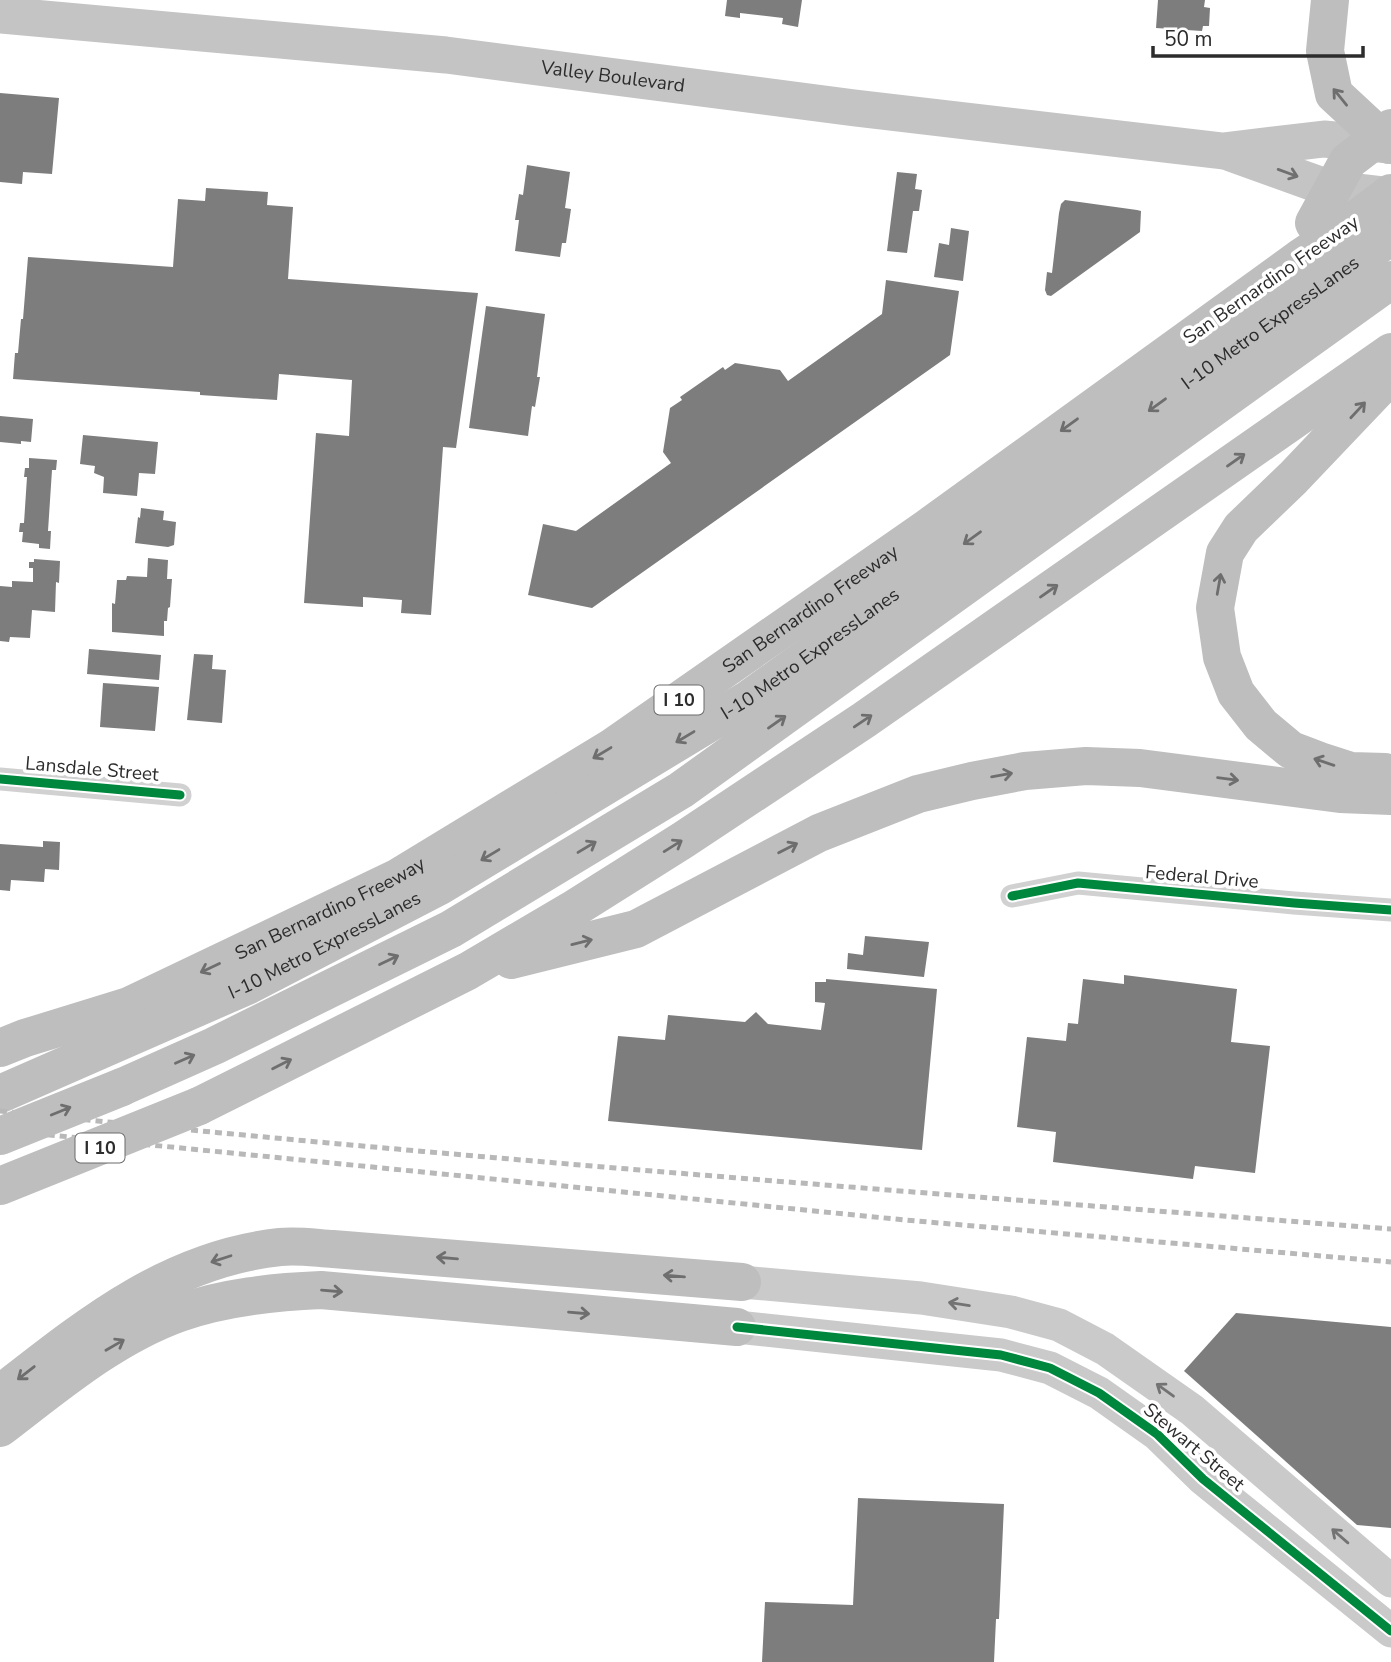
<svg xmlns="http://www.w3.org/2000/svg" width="1391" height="1662" font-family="'Nunito Sans',sans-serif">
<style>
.building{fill:#7d7d7d}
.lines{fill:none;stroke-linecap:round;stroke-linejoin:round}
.street{stroke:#d1d1d1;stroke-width:23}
.secondary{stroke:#cacaca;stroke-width:33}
.primary{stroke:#c4c4c4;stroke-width:37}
.highway{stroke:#bebebe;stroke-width:38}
.rail{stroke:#b8b8b8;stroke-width:5;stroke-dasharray:7 5;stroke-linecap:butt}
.highway-bridge{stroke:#bebebe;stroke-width:38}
.cycleway-casing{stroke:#fff;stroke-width:13}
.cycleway{stroke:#00873e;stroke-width:9}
.oneway{stroke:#6e6e6e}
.oneway2{stroke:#707070}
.oneway3{stroke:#737373}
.labels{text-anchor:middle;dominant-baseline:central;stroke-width:7;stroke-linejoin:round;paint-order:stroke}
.shield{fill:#fff;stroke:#6b6b6b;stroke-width:2}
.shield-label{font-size:18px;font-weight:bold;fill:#2c2c2c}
.street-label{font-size:19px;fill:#2c2c2c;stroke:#fff}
</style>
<rect width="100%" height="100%" fill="#fff"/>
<g class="building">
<path d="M 727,0 L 802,0 L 798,27 L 782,24 L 783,18 L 740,13 L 740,18 L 725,16 Z"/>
<path d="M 1158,0 L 1205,0 L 1204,7 L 1210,8 L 1209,26 L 1203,26 L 1202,31 L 1156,28 Z"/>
<path d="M 0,93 L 59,98 L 52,174 L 23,172 L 22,184 L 0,182 Z"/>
<path d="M 527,165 L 570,172 L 565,208 L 571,209 L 566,243 L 562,243 L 560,257 L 515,251 L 519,220 L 515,220 L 519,194 L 523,195 Z"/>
<path d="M 897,172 L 917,174 L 915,189 L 922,190 L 919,211 L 913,211 L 907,253 L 887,251 Z"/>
<path d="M 206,188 L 268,192 L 267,205 L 293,207 L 288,279 L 478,293 L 456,448 L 443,447 L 431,615 L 401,613 L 402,600 L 363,597 L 363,607 L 304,603 L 316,433 L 349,436 L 352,380 L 279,374 L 277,400 L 200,395 L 200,392 L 13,379 L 15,353 L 18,353 L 21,319 L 23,319 L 28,257 L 173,267 L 178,199 L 205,201 Z"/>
<path d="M 1065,200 L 1137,210 L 1141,211 L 1140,232 L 1051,296 L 1047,295 L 1045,290 L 1047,272 L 1052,273 L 1059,213 L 1061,204 Z"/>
<path d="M 951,228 L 969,231 L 963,281 L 934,277 L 939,243 L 949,245 Z"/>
<path d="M 886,280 L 959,291 L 950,355 L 592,608 L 528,595 L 543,524 L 576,531 L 671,463 L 663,452 L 670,408 L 682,400 L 680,397 L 723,367 L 725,370 L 735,363 L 780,370 L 788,381 L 882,314 Z"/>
<path d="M 486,306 L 545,314 L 537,377 L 540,377 L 535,407 L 532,406 L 528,436 L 469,428 Z"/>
<path d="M 0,416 L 33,419 L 31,442 L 21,441 L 21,444 L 0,442 Z"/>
<path d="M 83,435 L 158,442 L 155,474 L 139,473 L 137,496 L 103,493 L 104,477 L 94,473 L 95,466 L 80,464 Z"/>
<path d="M 29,458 L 57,460 L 56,470 L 52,470 L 48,531 L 51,531 L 50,549 L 39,548 L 39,544 L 22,542 L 23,532 L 19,532 L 20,523 L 24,523 L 27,477 L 24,477 L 25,468 L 29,468 Z"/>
<path d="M 141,508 L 164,511 L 163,520 L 176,522 L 174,545 L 168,547 L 135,543 L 138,517 L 140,518 Z"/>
<path d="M 148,558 L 168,560 L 167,579 L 172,579 L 170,607 L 168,608 L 167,621 L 164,621 L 164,636 L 112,632 L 112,603 L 115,604 L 117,580 L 126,580 L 127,576 L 147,577 Z"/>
<path d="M 34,559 L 60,561 L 59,583 L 56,582 L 55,612 L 32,610 L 30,638 L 10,637 L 9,642 L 0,641 L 0,586 L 12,587 L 12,581 L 33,582 L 33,568 L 29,568 L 29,562 L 34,562 Z"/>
<path d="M 89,649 L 161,655 L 159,680 L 87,674 Z"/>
<path d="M 194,654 L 213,655 L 212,669 L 226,670 L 222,723 L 187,720 Z"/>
<path d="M 103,683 L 159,687 L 155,731 L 100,727 Z"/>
<path d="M 43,841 L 60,842 L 59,870 L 45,869 L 44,882 L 11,880 L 10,891 L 0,890 L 0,844 L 43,847 Z"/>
<path d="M 865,936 L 929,942 L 924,977 L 847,969 L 848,953 L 863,955 Z"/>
<path d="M 1124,975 L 1237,989 L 1231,1042 L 1270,1046 L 1255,1173 L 1195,1166 L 1193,1179 L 1053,1162 L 1056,1132 L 1017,1127 L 1027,1037 L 1066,1041 L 1068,1023 L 1078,1024 L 1083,979 L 1124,984 Z"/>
<path d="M 826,979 L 937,989 L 922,1150 L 608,1121 L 618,1036 L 665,1040 L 668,1015 L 745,1022 L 756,1012 L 768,1024 L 821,1030 L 825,1003 L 815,1002 L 815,982 L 826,982 Z"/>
<path d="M 1236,1313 L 1391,1327 L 1391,1528 L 1357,1525 L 1184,1371 Z"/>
<path d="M 858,1498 L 1004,1504 L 999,1619 L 996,1619 L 994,1662 L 762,1662 L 765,1602 L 853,1605 Z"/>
</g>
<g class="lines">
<g class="street">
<path d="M 0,779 L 180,795"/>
<path d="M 1012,896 L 1078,883 L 1294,903 L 1391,910"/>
</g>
<g class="secondary">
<path d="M 742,1282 L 921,1298 L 1011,1312 L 1059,1325 L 1105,1349 L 1192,1410 L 1391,1581"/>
<path d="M 737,1327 L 1001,1355 L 1050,1368 L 1099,1393 L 1157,1434 L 1203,1479 L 1391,1631"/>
</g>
<g class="primary">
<path id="s1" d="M 0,15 L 446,55 L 855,108 L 1223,151 L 1324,139 L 1390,145"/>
<path d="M 1231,153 L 1331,189 L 1391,196"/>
</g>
<g class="highway">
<path d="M 1330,0 L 1325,51 L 1334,94 L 1389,145"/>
<path d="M 1385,772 L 1351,771 L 1320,761 L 1291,750 L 1261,725 L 1236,693 L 1222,657 L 1215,608 L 1225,553 L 1241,528 L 1293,478 L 1391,375"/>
<path d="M 511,960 L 636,929 L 819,833 L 918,794 L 972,781 L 1025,771 L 1086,766 L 1140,768 L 1340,794 L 1391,796"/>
<path id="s2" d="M 0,1048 L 25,1038 L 129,1006 L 397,878 L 611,748 L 927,528 L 1303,256 L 1346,227"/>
<path d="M 122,1087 L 214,1046 L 451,929 L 681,790 L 1391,280"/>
<path id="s3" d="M 0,1094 L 249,985 L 438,887 L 749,699 L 1391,236"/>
<path d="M 199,1106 L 468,971 L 575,908 L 683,840 L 864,720 L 1391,352"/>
<path d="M 0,1394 C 86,1327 168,1259 280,1247 C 297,1245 316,1248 333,1249 L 742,1282"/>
<path d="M 0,1428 C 55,1386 112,1337 179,1313 C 225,1297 273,1292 321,1290 L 737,1327"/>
</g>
<g class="rail">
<path d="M 0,1111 C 463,1159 927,1193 1391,1229"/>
<path d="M 0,1130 L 905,1220 L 1391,1262"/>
</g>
<g class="highway-bridge">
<path d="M 1314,223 L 1348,161 L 1391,128"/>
<path d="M 1346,227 L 1391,193"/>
<path d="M 0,1136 L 122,1087"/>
<path d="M 0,1186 L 199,1106"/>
</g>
<g class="cycleway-casing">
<g id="cycleway">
<path d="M 0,779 L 180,795"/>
<path d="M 1012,896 L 1078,883 L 1294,903 L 1391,910"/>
<path d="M 737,1327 L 1001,1355 L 1050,1368 L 1099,1393 L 1157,1434 L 1203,1479 L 1391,1631"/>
</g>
</g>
<use href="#cycleway" class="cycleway"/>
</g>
<defs><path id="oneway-shaft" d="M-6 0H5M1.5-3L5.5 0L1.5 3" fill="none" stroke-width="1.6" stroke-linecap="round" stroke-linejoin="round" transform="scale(1.75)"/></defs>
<g class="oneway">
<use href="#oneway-shaft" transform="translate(1340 97) rotate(-129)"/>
<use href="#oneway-shaft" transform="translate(1157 405) rotate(144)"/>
<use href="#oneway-shaft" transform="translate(1358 410) rotate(-47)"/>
<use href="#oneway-shaft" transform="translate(1069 425) rotate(144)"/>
<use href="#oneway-shaft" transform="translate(1236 460) rotate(-35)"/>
<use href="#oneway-shaft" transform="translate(972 538) rotate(144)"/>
<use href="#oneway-shaft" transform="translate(1219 584) rotate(-80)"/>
<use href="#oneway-shaft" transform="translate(1049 591) rotate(-35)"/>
<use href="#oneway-shaft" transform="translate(863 721) rotate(-34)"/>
<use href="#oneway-shaft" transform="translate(777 722) rotate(-35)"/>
<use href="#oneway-shaft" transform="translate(685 737) rotate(149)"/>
<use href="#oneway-shaft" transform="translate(602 753) rotate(149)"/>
<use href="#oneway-shaft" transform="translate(1324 762) rotate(-161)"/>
<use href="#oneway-shaft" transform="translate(1002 775) rotate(-10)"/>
<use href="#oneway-shaft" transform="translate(1228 779) rotate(7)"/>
<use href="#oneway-shaft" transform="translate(673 846) rotate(-32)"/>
<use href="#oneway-shaft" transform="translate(587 847) rotate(-31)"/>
<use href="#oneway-shaft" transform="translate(788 848) rotate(-27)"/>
<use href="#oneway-shaft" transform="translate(490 855) rotate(149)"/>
<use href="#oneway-shaft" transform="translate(582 942) rotate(-14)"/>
<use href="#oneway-shaft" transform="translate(389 960) rotate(-26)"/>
<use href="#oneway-shaft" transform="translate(210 968) rotate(155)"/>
<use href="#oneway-shaft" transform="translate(185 1059) rotate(-24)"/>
<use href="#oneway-shaft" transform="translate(282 1064) rotate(-27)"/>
<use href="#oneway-shaft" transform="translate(61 1111) rotate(-22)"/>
<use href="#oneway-shaft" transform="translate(447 1258) rotate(-175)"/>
<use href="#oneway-shaft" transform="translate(221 1259) rotate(162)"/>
<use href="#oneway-shaft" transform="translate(674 1276) rotate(-175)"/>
<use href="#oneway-shaft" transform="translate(332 1291) rotate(5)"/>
<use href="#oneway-shaft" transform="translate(579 1313) rotate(5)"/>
<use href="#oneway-shaft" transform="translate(115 1345) rotate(-30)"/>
<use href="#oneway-shaft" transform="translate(26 1373) rotate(142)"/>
</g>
<use class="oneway2" href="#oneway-shaft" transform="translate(1288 173) rotate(20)"/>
<g class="oneway3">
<use href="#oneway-shaft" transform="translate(959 1304) rotate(-171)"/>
<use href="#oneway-shaft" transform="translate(1165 1390) rotate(-144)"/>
<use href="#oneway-shaft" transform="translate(1340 1536) rotate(-139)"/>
</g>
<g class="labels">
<g class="shield">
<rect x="654.5" y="685.5" width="49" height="29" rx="5"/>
<rect x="75.5" y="1133.5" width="49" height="29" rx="5"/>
</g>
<g class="shield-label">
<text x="679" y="700">I 10</text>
<text x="100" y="1148">I 10</text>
</g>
<g class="street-label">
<text stroke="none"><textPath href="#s1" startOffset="616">Valley Boulevard</textPath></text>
<text transform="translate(1271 280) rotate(-35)">San Bernardino Freeway</text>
<text stroke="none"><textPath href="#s3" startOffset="1491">I-10 Metro ExpressLanes</textPath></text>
<text stroke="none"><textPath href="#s2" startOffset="926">San Bernardino Freeway</textPath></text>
<text stroke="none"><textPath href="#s3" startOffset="924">I-10 Metro ExpressLanes</textPath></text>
<text transform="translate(92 769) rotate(5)">Lansdale Street</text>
<text transform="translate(1202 877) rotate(5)">Federal Drive</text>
<text stroke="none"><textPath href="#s2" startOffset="359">San Bernardino Freeway</textPath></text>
<text stroke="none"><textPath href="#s3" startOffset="357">I-10 Metro ExpressLanes</textPath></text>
<text transform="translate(1194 1447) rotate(40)">Stewart Street</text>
</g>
</g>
<path d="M1153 46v10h210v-10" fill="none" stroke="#2c2c2c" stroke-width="3.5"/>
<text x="1164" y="46" font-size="21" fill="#2c2c2c" stroke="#ffffff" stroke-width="5" paint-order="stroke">50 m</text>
</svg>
